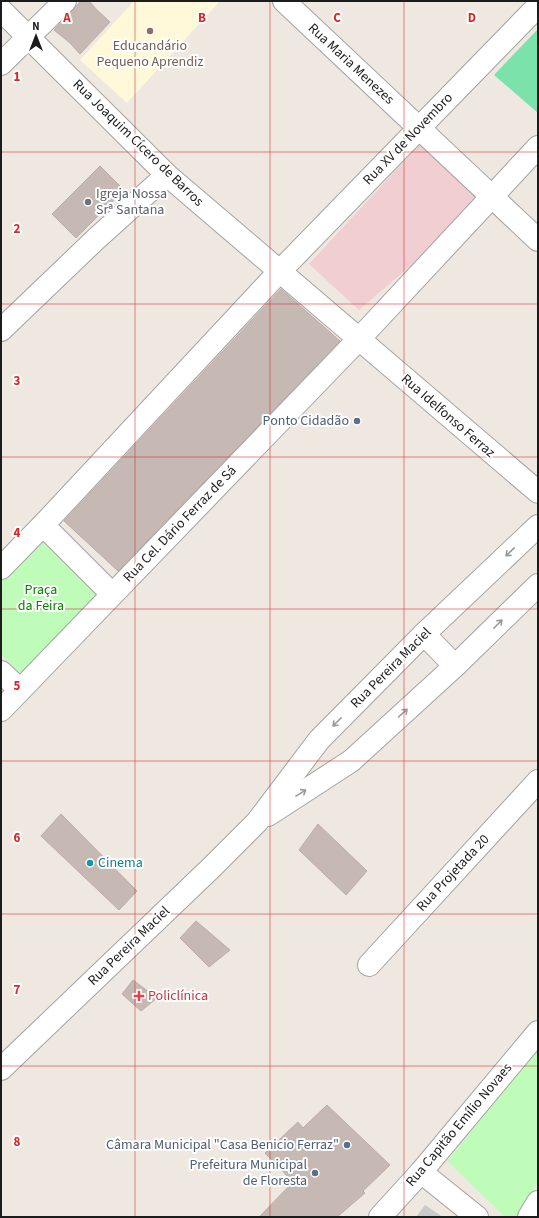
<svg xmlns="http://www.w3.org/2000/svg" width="539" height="1218" font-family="'Source Sans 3',sans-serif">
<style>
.commercial{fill:#f0ced2}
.education{fill:#fff9d9}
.religious{fill:#cacaca}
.park{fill:#bffcba}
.pitch{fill:#7ae2aa}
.building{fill:#c6b9b4;stroke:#c0aba3}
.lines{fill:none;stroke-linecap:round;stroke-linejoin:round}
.minor-casing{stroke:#a3a3a3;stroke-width:24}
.minor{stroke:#fff;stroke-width:22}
.oneway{stroke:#999}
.grid{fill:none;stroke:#d62828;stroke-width:1;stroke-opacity:0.55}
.education-dot{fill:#8d6e63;stroke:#fff;stroke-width:1.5}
.worship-dot{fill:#6b7280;stroke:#fff;stroke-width:1.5}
.service-dot{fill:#5c6f8a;stroke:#fff;stroke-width:1.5}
.culture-dot{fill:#0f9aa8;stroke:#fff;stroke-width:1.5}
.health-dot{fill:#e0444e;stroke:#fff;stroke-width:1.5}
.labels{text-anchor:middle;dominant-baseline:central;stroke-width:4;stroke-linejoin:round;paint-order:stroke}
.education-label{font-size:14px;fill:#785e54;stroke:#fff}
.street-label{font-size:14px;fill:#1c1c1c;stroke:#fff}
.worship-label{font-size:14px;fill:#5b616d;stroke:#fff;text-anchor:start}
.service-label{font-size:14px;fill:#4e5e75;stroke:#fff;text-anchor:end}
.park-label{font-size:14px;fill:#0e7e06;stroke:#fff}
.culture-label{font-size:14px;fill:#0d838f;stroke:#fff;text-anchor:start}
.health-label{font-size:14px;fill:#be3a42;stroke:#fff;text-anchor:start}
.grid-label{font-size:13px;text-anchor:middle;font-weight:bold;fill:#d62828;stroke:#fff;stroke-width:4;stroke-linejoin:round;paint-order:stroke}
</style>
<rect width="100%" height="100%" fill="#eee8e1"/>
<path class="commercial" d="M 422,142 L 491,197 L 359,310 L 309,264 Z"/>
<path class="education" d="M 134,1 L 220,1 L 127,103 L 80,60 Z"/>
<path class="religious" d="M 425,1205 L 443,1217 L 416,1217 Z"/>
<g class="park">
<path d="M 46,537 L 102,594 L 22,675 L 1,655 L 1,581 Z"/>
<path d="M 538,1049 L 538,1182 L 518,1217 L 505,1217 L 447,1161 Z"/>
</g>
<path class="pitch" d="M 538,29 L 538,113 L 494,75 Z"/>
<g class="building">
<path d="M 81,1 L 89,1 L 97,10 L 110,22 L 80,54 L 70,43 L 54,30 Z"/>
<path d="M 100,166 L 124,190 L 76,238 L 52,214 Z"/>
<path d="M 281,289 L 340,341 L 118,571 L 64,521 Z"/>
<path d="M 61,814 L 137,891 L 119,910 L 41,836 Z"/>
<path d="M 318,824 L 367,871 L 346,895 L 299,850 Z"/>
<path d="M 196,921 L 230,950 L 209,967 L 180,938 Z"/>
<path d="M 133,980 L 157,998 L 141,1011 L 122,994 Z"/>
<path d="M 327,1105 L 390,1165 L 363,1191 L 365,1193 L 337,1217 L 259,1217 L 293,1182 L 265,1153 L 298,1122 L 303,1128 Z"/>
</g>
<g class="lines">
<g class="minor-casing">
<g id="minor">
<path d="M 284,1 L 538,240"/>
<path d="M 1,10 L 167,175 L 538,492"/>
<path d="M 1,64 L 65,1"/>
<path d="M 1,330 L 96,239 L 167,175"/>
<path d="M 43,525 L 112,594"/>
<path d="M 1,568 L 43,525 L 279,272 L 538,6"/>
<path d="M 424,634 L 455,666"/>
<path d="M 1,672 L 20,690"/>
<path d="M 1,710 L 359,339 L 538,147"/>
<path d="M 268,815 L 351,761 L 455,666 L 538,585"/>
<path d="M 369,965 L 538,781"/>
<path d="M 1,1069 L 212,867 L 257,822 L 319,740 L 424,634 L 538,526"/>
<path d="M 421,1172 L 477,1217"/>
<path d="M 380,1217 L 421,1172 L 538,1032"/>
<path d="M 529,1217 L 538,1202"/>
</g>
</g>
<use href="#minor" class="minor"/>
</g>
<defs><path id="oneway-shaft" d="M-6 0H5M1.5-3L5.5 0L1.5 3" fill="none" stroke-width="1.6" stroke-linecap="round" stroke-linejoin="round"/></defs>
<g class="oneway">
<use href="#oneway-shaft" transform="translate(510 552) rotate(136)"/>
<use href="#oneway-shaft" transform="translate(498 624) rotate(-45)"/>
<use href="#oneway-shaft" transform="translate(403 713) rotate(-42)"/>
<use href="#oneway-shaft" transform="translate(337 722) rotate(135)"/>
<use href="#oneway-shaft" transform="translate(301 793) rotate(-32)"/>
</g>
<path class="grid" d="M 135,1 L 135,1217M 270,1 L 270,1217M 404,1 L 404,1217M 1,152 L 538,152M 1,304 L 538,304M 1,457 L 538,457M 1,609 L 538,609M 1,761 L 538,761M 1,914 L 538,914M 1,1066 L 538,1066"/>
<circle class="education-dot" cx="150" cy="31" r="4"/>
<circle class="worship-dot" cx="88" cy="202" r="4"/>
<g class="service-dot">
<circle cx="357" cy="421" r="4"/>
<circle cx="347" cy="1145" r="4"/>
<circle cx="315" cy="1173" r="4"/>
</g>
<circle class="culture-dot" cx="90" cy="863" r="4"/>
<path class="health-dot" d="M137 990h4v4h4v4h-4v4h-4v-4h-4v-4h4z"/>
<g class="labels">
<g class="education-label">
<text x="150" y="46">Educandário<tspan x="150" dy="16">Pequeno Aprendiz</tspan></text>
</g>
<g class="street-label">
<text transform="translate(351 64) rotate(43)">Rua Maria Menezes</text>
<text transform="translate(408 139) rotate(-46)">Rua XV de Novembro</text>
<text transform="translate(138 143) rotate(44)">Rua Joaquim Cícero de Barros</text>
<text transform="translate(448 416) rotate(41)">Rua Idelfonso Ferraz</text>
<text transform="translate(180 524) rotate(-46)">Rua Cel. Dário Ferraz de Sá</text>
<text transform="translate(391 668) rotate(-45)">Rua Pereira Maciel</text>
<text transform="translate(453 873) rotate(-47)">Rua Projetada 20</text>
<text transform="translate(129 946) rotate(-44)">Rua Pereira Maciel</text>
<text transform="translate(459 1125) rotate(-50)">Rua Capitão Emílio Novaes</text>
</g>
<g class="worship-label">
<text x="96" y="194">Igreja Nossa<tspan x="96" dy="16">Srª Santana</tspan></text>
</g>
<g class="service-label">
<text x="349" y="421">Ponto Cidadão</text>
<text x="339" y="1145">Câmara Municipal "Casa Benicio Ferraz"</text>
<text x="307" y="1165">Prefeitura Municipal<tspan x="307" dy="16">de Floresta</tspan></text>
</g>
<g class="park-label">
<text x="41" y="590">Praça<tspan x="41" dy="16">da Feira</tspan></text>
</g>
<g class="culture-label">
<text x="98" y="863">Cinema</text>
</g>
<g class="health-label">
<text x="148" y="996">Policlínica</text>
</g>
</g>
<g class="grid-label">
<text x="67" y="22">A</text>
<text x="202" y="22">B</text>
<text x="337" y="22">C</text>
<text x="472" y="22">D</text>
<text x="17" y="81">1</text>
<text x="17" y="233">2</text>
<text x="17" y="385">3</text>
<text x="17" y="537">4</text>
<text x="17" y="690">5</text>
<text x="17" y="842">6</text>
<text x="17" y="994">7</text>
<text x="17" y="1146">8</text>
</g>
<rect width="539" height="1218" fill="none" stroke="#1c1c1c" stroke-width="4"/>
<g transform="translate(36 36)" stroke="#ffffff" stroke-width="3" paint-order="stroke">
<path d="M0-3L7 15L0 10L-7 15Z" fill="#1c1c1c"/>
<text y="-6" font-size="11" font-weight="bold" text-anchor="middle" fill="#1c1c1c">N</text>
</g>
</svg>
